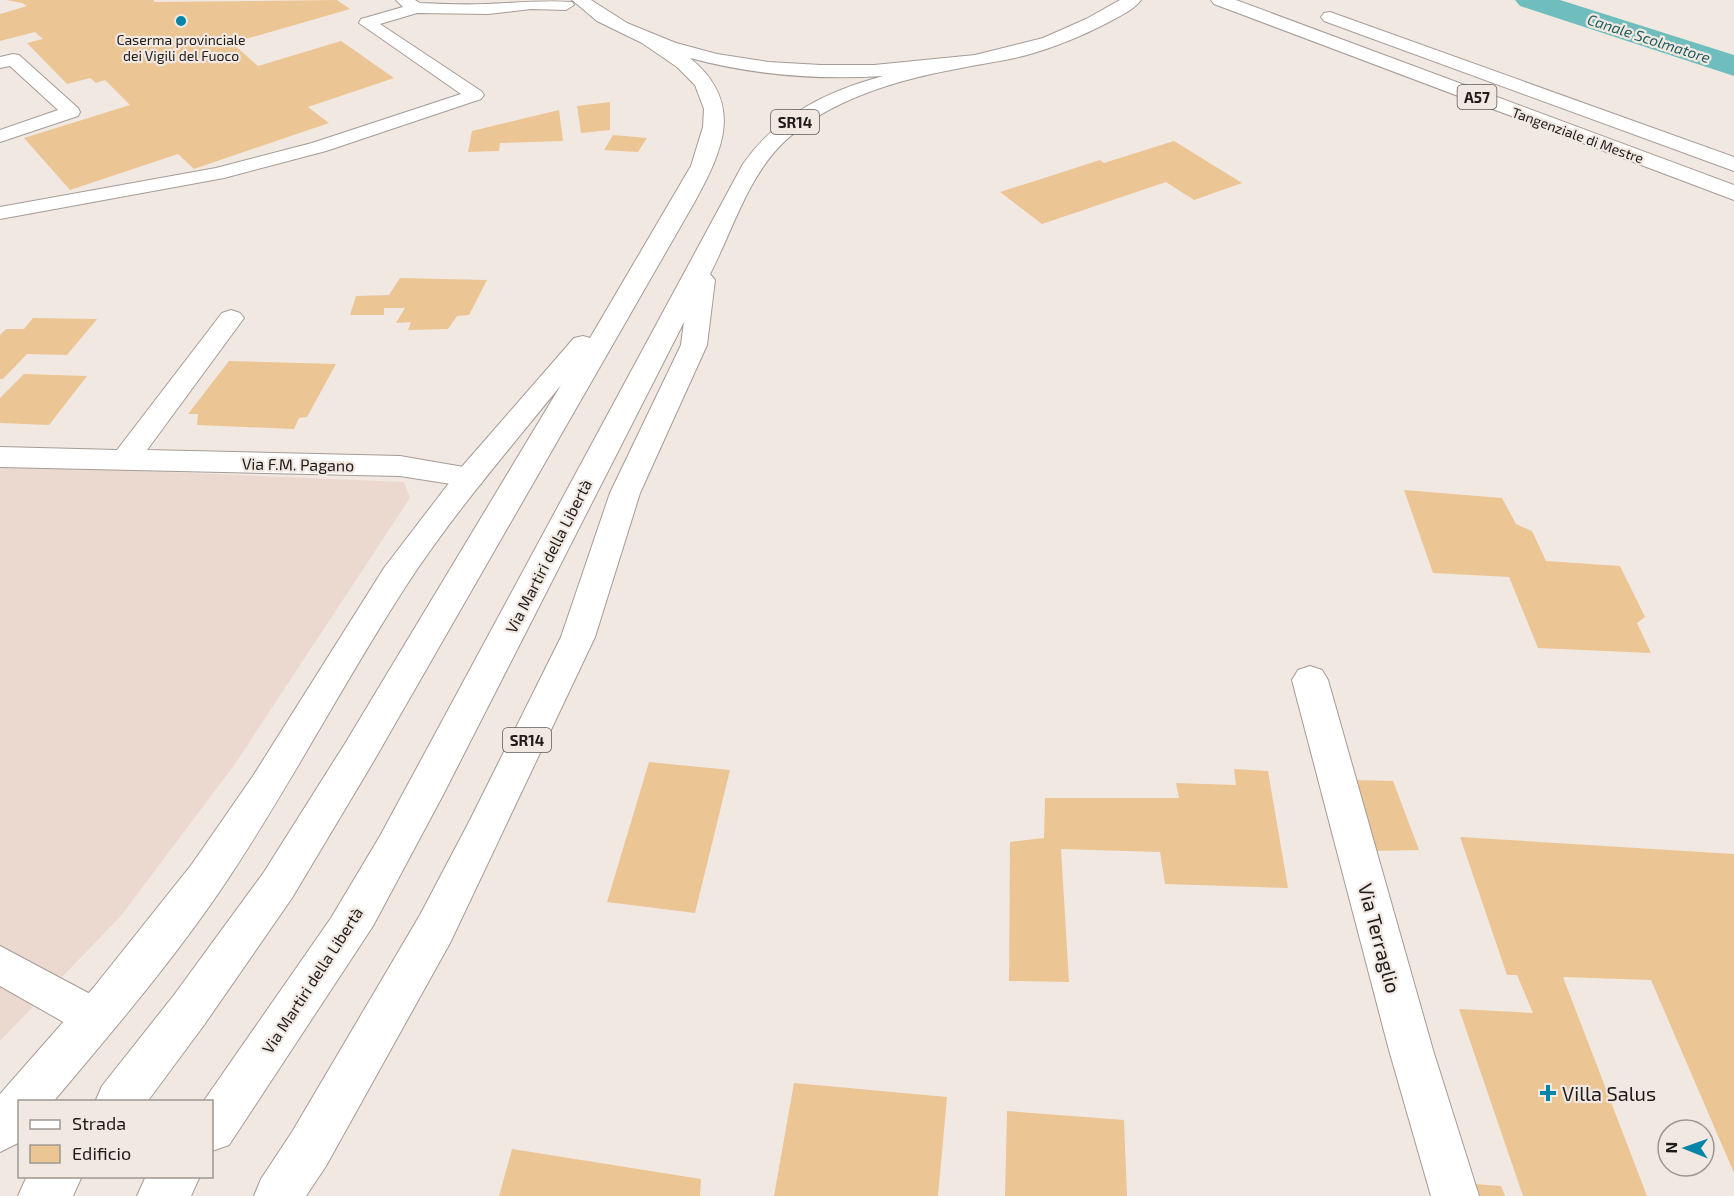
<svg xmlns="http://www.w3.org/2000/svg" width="1734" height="1196" font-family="'Exo 2',sans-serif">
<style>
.built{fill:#ebd9d0}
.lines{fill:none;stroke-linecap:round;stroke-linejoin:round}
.canal{fill:#70bdbd;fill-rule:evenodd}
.building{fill:#ecc595}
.lane-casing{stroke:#a59b96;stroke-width:2}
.street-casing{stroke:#a59b96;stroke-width:2}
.primary-casing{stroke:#a59b96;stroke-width:2}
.highway-casing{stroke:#a59b96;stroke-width:2}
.lane{fill:#fff;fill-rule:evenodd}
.street{fill:#fff;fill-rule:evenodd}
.primary{fill:#fff;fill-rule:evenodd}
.highway{fill:#fff;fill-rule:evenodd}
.poi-dot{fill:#0385a8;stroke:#f2e8e2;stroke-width:2}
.labels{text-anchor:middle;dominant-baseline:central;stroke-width:4.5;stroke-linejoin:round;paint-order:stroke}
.far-poi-label{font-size:14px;fill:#1f1b19;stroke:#f2e8e2}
.far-street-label{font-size:14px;fill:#1f1b19;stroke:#f2e8e2}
.far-water-label{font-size:15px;font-style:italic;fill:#1d5d5e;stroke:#f2e8e2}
.shield{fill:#f2e8e2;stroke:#5e5855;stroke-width:1.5}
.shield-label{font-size:15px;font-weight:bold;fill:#1f1b19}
.street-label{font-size:16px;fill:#1f1b19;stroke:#f2e8e2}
.near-street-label{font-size:20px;fill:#1f1b19;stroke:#f2e8e2}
.near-poi-label{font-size:20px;fill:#1f1b19;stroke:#f2e8e2;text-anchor:start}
</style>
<rect width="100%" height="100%" fill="#f2e8e2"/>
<path class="built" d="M 0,465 L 404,482 L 410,498 L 235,764 L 120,917 L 0,1041 Z"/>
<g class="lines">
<path class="canal" d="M 1515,0 L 1560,0 L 1734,55 L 1734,76 L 1520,6 Z"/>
</g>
<g class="building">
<path d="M 6,0 L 153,0 L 155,2 L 337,0 L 350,9 L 232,43 L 258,66 L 341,41 L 394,78 L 308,107 L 329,123 L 194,169 L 178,154 L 70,190 L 24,138 L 130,105 L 105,80 L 96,83 L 90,78 L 67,84 L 27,43 L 43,39 L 35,32 L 0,41 L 0,14 L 27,6 L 22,3 Z"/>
<path d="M 610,102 L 610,130 L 581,133 L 577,106 Z"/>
<path d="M 559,110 L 563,141 L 500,143 L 499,151 L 468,152 L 472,131 Z"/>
<path d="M 613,135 L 647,138 L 638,152 L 604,150 Z"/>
<path d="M 1174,141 L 1242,183 L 1194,200 L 1166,182 L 1042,224 L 1000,192 L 1100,160 L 1104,163 Z"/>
<path d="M 400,278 L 487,280 L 469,315 L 457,316 L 448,329 L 408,330 L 411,322 L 396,323 L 405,308 L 384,308 L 384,315 L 350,315 L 356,296 L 389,295 Z"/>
<path d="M 33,318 L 97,319 L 67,355 L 27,354 L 3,379 L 0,379 L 0,335 L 6,329 L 24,329 Z"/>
<path d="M 229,361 L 336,364 L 307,417 L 299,418 L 294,429 L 197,425 L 198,414 L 188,414 Z"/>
<path d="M 24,374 L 87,376 L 49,425 L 0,423 L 0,398 Z"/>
<path d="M 1404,490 L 1502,498 L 1516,524 L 1532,531 L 1546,561 L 1620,566 L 1645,617 L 1637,623 L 1651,653 L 1538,648 L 1509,577 L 1433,573 Z"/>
<path d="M 649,762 L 730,770 L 695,913 L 607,902 Z"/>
<path d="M 1234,769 L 1268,771 L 1288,888 L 1165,884 L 1160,852 L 1061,849 L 1069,982 L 1009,981 L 1010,842 L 1044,838 L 1045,798 L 1179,798 L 1176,783 L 1236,785 Z"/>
<path d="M 1352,780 L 1393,781 L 1419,850 L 1373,851 Z"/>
<path d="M 1460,837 L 1734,854 L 1734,1173 L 1651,980 L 1563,977 L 1647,1196 L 1523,1196 L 1459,1009 L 1533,1013 L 1517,975 L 1507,975 Z"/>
<path d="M 794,1083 L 947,1097 L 938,1196 L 774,1196 Z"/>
<path d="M 1007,1111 L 1124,1120 L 1127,1196 L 1005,1196 Z"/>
<path d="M 512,1149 L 701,1179 L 700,1196 L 499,1196 Z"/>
<path d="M 1462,1183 L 1501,1186 L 1505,1196 L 1465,1196 Z"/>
</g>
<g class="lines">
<g class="lane-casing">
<g id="lane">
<path d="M 396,0 L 415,0 L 420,3 C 442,4 464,5 486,4 C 514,3 544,0 572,2 L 574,5 L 566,10 L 531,9 L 488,14 L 417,13 L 380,24 L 481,91 L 484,95 L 481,99 L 326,151 L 224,178 L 0,219 L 0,207 L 216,168 L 312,143 L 461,94 L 359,23 L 361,19 L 403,7 Z"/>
<path d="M 13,54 L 19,55 L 78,108 L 80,112 L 78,116 L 0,142 L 0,130 L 58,110 L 10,66 L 0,68 L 0,57 Z"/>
<path d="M 0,946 L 109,1004 L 115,1018 L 109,1032 L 95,1038 L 81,1032 L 0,986 Z"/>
</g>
</g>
<g class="street-casing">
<g id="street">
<path d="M 231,310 L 240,313 L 244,318 L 147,450 L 400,456 L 481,470 L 485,477 L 481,484 L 470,487 L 400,476 L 0,467 L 0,447 L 117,450 L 222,313 Z"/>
<path d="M 1310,666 L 1322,670 L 1328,680 L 1433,1050 L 1479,1196 L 1431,1196 L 1389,1050 L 1292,680 L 1298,670 Z"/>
</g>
</g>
<g class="primary-casing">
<g id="primary">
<path d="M 572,0 L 591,0 L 627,23 L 676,43 L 717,54 L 768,62 L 821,65 L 874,65 L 975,55 L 1043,38 L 1086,19 L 1120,0 L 1141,0 C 1134,10 1118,17 1107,23 C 1082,36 1055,47 1027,55 C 1004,61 979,64 956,69 C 897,80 831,99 786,140 C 748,175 733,230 710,274 L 715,280 L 707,345 L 640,493 L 595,637 L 450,943 L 326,1166 L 306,1196 L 254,1196 L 261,1179 L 292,1132 L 420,915 L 470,820 L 561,637 L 610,493 L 681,345 L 684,322 L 443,795 L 373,926 L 229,1145 L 212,1151 L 212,1102 L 203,1102 L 331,918 L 380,836 L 743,164 C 777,115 828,91 883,76 C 819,80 752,75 690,58 C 745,103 723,150 694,203 L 372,764 L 292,898 L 204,1025 L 147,1102 L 95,1102 L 102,1086 L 174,995 L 264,872 L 346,742 L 561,385 C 508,451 452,515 406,586 C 342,685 288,790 222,888 C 171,963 112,1032 53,1102 L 20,1102 L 20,1142 L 0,1152 L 0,1094 L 94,987 L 192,864 L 253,776 L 384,568 L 459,470 L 574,338 L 583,336 L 590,338 L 691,166 L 703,127 L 704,109 L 695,85 L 677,67 L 642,43 L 597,21 Z"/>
<path d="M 27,1176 L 82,1176 L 73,1196 L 18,1196 Z"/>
<path d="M 146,1176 L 200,1176 L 191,1196 L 137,1196 Z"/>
</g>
</g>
<g class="highway-casing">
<g id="highway">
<path d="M 1211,0 L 1236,0 L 1734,185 L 1734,200 L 1214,4 Z"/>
<path d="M 1330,12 L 1734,157 L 1734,171 L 1324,21 L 1321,17 L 1324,13 Z"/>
</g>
</g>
<use href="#lane" class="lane"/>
<use href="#street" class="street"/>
<use href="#primary" class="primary"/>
<use href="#highway" class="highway"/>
</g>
<g class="poi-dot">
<circle cx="181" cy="21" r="6"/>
<path d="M1545 1084h6v6h6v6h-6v6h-6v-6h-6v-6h6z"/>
</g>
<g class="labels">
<g class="far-poi-label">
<text x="181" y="39">Caserma provinciale<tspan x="181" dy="16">dei Vigili del Fuoco</tspan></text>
</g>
<g class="far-street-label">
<text transform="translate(1578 135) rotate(20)">Tangenziale di Mestre</text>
</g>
<g class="far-water-label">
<text transform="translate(1649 38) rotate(18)">Canale Scolmatore</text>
</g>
<g class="shield">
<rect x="1457.5" y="85" width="39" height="24" rx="4.5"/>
<rect x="771" y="110" width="48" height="24" rx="4.5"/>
<rect x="503" y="728" width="48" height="24" rx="4.5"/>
</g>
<g class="shield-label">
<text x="1477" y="97">A57</text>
<text x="795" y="122">SR14</text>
<text x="527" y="740">SR14</text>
</g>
<g class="street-label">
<text transform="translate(298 464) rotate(1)">Via F.M. Pagano</text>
<text transform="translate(548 556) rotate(-63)">Via Martiri della Libertà</text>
<text transform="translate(312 980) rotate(-57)">Via Martiri della Libertà</text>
</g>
<g class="near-street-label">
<text transform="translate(1380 938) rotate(75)">Via Terraglio</text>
</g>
<g class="near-poi-label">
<text x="1562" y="1093">Villa Salus</text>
</g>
</g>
<rect x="18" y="1100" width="195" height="78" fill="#f2e8e2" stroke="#9e9692" stroke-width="1.5"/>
<rect x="30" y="1120" width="30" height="9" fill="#ffffff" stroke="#9e9692" stroke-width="1.5"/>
<text x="72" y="1130" font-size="18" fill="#1f1b19">Strada</text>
<rect x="30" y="1145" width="30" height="18" fill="#ecc595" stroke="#9e9692" stroke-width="1.5"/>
<text x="72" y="1160" font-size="18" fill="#1f1b19">Edificio</text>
<g transform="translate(1686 1148) rotate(271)"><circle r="28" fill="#f2e8e2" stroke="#9e9692" stroke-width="1.5"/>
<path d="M0-4.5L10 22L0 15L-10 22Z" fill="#0385a8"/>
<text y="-9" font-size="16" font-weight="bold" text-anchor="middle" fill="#1f1b19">N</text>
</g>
</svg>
